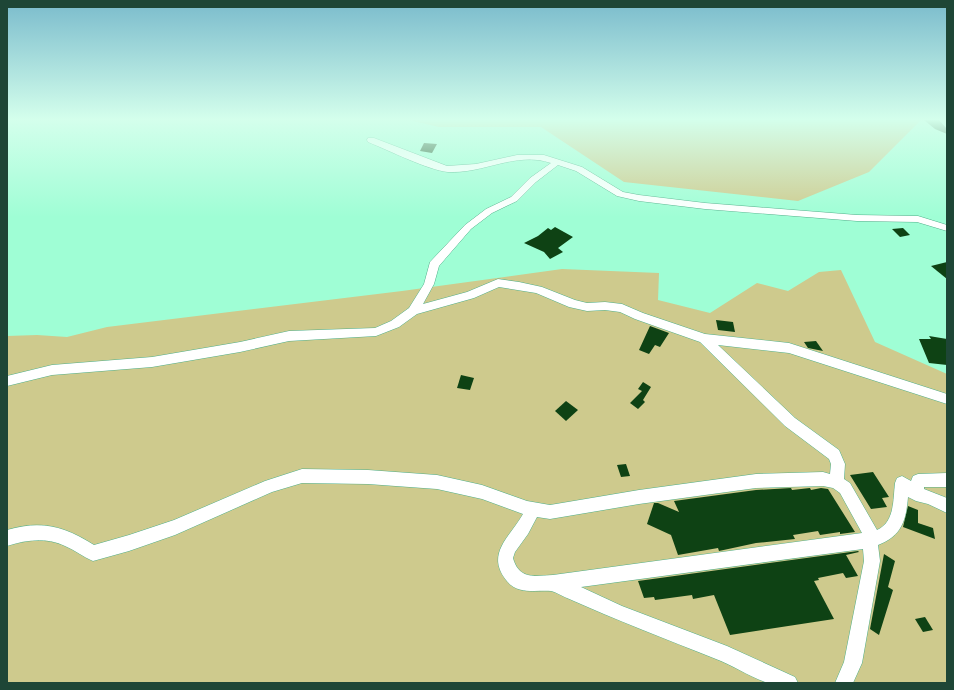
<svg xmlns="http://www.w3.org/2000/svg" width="954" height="690" font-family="Inter,sans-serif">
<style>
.green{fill:#ceca8d}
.building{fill:#0e4214}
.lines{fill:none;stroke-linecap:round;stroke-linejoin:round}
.minor-casing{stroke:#50af89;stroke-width:1}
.minor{fill:#fff;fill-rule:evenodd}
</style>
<rect width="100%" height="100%" fill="#9ffed5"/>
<g class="green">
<path d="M 409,120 L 921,120 L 869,172 L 798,201 L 624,182 L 541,127 L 439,127 Z"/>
<path d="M 562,269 L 659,273 L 658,300 L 710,313 L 757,283 L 788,291 L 819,272 L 841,270 L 875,342 L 947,374 L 947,683 L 7,683 L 7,336 L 37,335 L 67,337 L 107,327 L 402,291 Z"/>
</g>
<g class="building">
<path d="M 924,120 L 939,120 L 947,129 L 947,134 L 935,129 Z"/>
<path d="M 424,143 L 437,144 L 432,153 L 420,151 Z"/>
<path d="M 555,227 L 573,237 L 558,248 L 563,252 L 550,259 L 544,252 L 524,243 L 538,236 L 548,228 L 551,230 Z"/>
<path d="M 903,228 L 910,235 L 900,237 L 892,229 Z"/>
<path d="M 947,262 L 947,279 L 931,266 Z"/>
<path d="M 716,320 L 733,322 L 735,332 L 718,330 Z"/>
<path d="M 650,326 L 669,333 L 660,347 L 655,345 L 649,354 L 639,350 Z"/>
<path d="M 929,336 L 947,339 L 947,365 L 929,363 L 919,339 L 931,339 Z"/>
<path d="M 816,341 L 823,351 L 808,348 L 804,342 Z"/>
<path d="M 461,375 L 474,378 L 470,390 L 457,388 Z"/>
<path d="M 643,382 L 651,387 L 643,400 L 645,402 L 638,409 L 630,403 L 642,391 L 638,389 Z"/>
<path d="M 566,401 L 578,410 L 566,421 L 555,411 Z"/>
<path d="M 626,464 L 630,476 L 621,477 L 617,465 Z"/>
<path d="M 873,472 L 889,497 L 882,498 L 887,507 L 871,509 L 850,475 Z"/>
<path d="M 791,488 L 792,490 L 810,488 L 811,490 L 821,488 L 828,489 L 855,532 L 840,534 L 840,532 L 820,535 L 818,531 L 793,535 L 795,539 L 756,543 L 719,551 L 718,548 L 678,555 L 671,535 L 647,524 L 654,503 L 658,503 L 679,512 L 674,501 L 756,490 Z"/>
<path d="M 908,506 L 918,510 L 918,523 L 933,528 L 935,539 L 903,527 Z"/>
<path d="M 858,551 L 859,552 L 846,555 L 858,576 L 846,578 L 843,573 L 818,578 L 819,580 L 814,581 L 834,619 L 730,635 L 714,595 L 693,599 L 692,595 L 655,600 L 654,597 L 644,598 L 638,581 Z"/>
<path d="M 884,554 L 895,561 L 888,587 L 893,590 L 879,635 L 870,629 Z"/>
<path d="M 925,617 L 933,630 L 923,632 L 915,619 Z"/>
</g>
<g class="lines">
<g class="minor-casing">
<path id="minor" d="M 368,138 L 374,138 L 447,166 L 476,164 L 517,155 L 544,155 L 582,167 L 623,192 L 639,195 L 705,203 L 857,215 L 918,216 L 947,225 L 947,231 L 917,222 L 857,221 L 705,209 L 639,201 L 617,196 L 576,171 L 558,165 L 536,182 L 517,201 L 492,213 L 471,229 L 439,266 L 434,284 L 423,304 L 467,292 L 498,279 L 519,282 L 542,287 L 575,300 L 587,303 L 605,302 L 622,304 L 643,313 L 705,334 L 789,343 L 947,394 L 947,404 L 789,353 L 718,345 L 795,418 L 839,450 L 845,464 L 844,479 L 850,483 L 877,530 C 895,522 893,499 895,483 L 897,478 L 902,476 L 911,481 L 913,476 L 918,474 L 947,473 L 947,487 L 924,487 L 924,489 L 947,498 L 947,513 L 928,504 L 916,501 L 908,497 C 906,520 902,536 878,545 L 880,561 L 862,663 L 853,683 L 835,683 L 844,662 L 864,561 L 863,549 L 581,587 L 622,606 L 727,646 L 795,677 L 798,683 C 789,683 777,685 768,683 C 752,678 732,665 716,659 C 666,639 616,620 567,598 C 562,596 556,592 551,591 C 535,590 517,595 506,580 C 485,553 511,536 523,514 L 482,499 L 437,489 L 368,484 L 302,483 L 272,492 L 175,535 L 129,551 L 93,561 C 83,557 75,550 65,546 C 46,537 26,540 7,546 L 7,530 C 41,520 64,526 94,545 L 129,535 L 174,520 L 265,481 L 302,469 L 368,470 L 437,475 L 482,485 L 527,501 L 550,505 L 639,490 L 756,474 L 823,472 L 830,474 L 831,464 L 829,459 L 785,426 L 700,342 L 635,319 L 620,312 L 605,310 L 587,311 L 569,307 L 536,293 L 499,287 L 474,298 L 417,314 L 399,327 L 376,336 L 289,341 L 240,352 L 152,367 L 52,375 L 7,386 L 7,376 L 52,365 L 152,357 L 240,342 L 289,331 L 375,328 L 391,321 L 409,308 L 424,284 L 430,262 L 465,225 L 486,209 L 511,197 L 530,178 L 551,163 C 516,151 483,174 448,172 C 428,170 388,150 368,142 L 367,140 ZM 823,486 L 833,488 L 840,493 L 862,533 L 553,575 C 535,576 519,580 513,558 L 515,552 L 528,534 L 537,517 L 550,519 L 639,504 L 756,488 Z"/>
</g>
<use href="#minor" class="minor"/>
</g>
<linearGradient id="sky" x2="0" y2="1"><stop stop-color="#7abbcc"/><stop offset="0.55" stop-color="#d4ffec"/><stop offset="1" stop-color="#d4ffec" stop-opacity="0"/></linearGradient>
<rect width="954" height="217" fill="url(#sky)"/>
<rect width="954" height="690" fill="none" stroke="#1e4636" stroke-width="16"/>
</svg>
